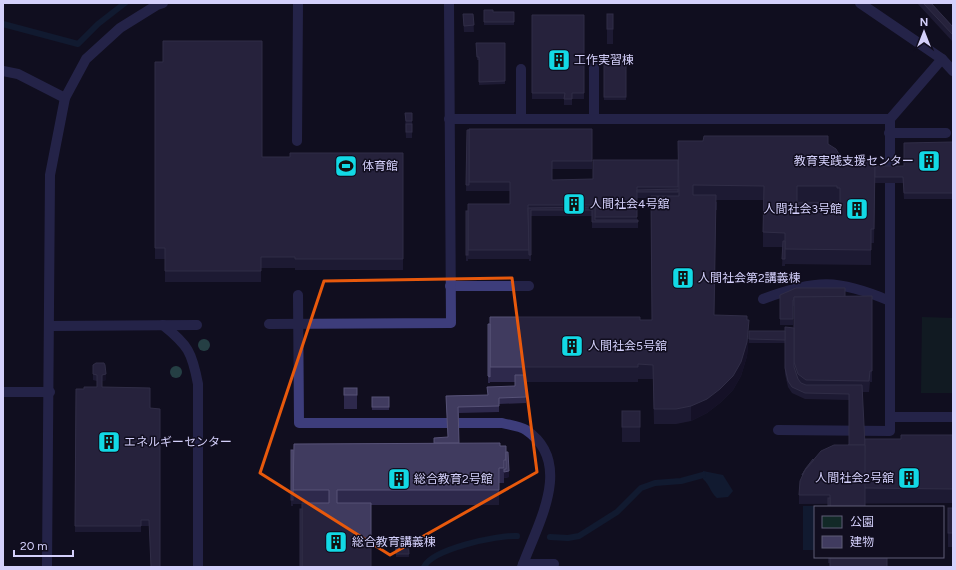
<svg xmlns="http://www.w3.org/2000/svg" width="956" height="570" font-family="Figtree,'Noto Sans JP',sans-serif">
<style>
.green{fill:#122927}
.water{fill:#122845}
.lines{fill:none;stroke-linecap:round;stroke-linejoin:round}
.stream{stroke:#122845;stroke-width:6}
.service{stroke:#3d3d7b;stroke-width:10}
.tree{fill:#3e7b71}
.wall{fill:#2e294c;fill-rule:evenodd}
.shaded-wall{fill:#1b1632}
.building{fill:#403b5f;stroke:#575277;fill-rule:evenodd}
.marked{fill:none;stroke:#e8590c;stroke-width:3;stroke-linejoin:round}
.labels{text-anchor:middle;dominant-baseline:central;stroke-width:3;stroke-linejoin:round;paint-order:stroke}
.poi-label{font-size:12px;fill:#d4d0fb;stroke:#110e1f;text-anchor:start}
</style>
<rect width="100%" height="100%" fill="#110e1f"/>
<path class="green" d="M 922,317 L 953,318 L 953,393 L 921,393 Z"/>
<g class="water">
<path d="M 703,471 L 723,475 L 733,491 L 728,497 L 717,498 C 710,492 710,485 703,479 Z"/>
<path d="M 803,506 L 826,506 L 815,507 L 815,550 L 803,550 Z"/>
</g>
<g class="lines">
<g class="stream">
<path d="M 3,24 L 78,44 L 98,24 L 125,3"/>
<path d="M 550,537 L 568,538 L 579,536 L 617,512 L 641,488 L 655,483 L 681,481 L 703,475"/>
<path d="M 424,567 C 432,549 497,535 517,536"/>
</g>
<g class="service">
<path d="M 860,3 L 942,59 L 953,71"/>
<path d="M 594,67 L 594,119"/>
<path d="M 521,69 L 521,119"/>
<path d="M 3,71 L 18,74 L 65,98"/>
<path d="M 449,119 L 890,119 L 942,59"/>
<path d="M 890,119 L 890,417"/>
<path d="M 889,133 L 946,133"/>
<path d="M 297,141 L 298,3"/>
<path d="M 450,286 L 529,286"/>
<path d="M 298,295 L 299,423 L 502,423 C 509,425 520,426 526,430 C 575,463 537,525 522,567"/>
<path d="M 763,299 C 816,279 838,279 890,301"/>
<path d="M 269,324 L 451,323 L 449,3"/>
<path d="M 163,325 C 188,345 192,352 198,384 L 198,567"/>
<path d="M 50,326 L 197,325"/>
<path d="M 3,392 L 50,392"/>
<path d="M 778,430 L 890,431 L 890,417 L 953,417"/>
<path d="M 523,564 L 554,564"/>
<path d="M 47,567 L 50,175 L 65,98 L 86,59 L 120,28 L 157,5 L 163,3"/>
</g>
</g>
<g class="tree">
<circle cx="204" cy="345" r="6"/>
<circle cx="176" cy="372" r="6"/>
</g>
<g class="wall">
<path d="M 917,3 L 931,3 L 953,27 L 953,42 Z"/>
<path d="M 484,10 L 493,12 L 514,12 L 514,25 L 484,25 Z"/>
<path d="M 463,14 L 473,14 L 474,32 L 464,32 Z"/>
<rect x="607" y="14" width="6" height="30"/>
<path d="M 532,15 L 584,15 L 584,99 L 572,99 L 572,105 L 564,105 L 564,99 L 532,99 Z"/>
<path d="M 476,43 L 505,43 L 505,84 L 479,85 L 479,60 L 477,60 Z"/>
<path d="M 155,62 L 262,157 L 290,157 L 403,153 L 403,270 L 295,270 L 295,268 L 261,268 L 261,282 L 165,282 L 165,259 L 155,259 Z"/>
<rect x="604" y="63" width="22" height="37"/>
<path d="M 405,113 L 412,113 L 412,138 L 406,138 Z"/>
<path d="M 592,129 L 592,169 L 552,169 L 552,180 L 593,179 L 678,160 L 828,144 L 842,159 L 875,168 L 904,166 L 953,142 L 953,199 L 904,199 L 903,183 L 875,183 L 874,243 L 871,243 L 871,265 L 785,264 L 785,266 L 782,266 L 783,247 L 763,247 L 763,200 L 716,200 L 716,202 L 717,202 L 717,210 L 716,210 L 714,315 L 747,320 L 749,331 L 785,331 L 794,328 L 794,306 L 793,306 L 793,325 L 780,325 L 780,295 L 872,296 L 872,382 L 870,382 L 869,392 L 862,392 L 865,443 L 901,439 L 953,435 L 953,503 L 799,504 L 799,495 L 814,460 L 849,445 L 849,400 L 805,399 L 792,393 L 788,387 L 785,374 L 785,343 L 749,343 L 749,334 L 747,356 L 741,376 L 733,390 L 720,403 L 707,413 L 691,421 L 676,424 L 654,424 L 653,379 L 638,379 L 638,382 L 525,382 L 526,403 L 499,404 L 499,412 L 459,413 L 459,443 L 500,446 L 506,452 L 509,477 L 504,478 L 504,483 L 499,483 L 499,505 L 371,505 L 302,509 L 302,504 L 293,504 L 293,506 L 291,506 L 291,450 L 434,443 L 448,437 L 446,396 L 487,395 L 515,386 L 515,382 L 490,382 L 490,383 L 488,383 L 488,324 L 652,320 L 651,198 L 637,198 L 637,220 L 638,220 L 638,228 L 592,228 L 592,216 L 531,216 L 531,261 L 529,261 L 529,259 L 468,259 L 468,261 L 466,261 L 466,211 L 510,204 L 510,191 L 466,191 L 467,130 ZM 797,201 L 837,201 L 837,202 L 797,202 Z"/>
<path d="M 93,365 L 106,380 L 102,381 L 102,387 L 150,388 L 149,526 L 141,526 L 141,532 L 75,532 L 76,389 L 84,389 L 97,387 L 97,381 L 93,380 Z"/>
<rect x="344" y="388" width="13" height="21"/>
<rect x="372" y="397" width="17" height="13"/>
<rect x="622" y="411" width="18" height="31"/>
<rect x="948" y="508" width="5" height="39"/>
<path d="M 408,537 L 409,557 L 396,557 L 396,538 Z"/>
<rect x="828" y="557" width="2" height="6"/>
</g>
<g class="shaded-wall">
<path d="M 749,320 L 749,334 L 747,356 L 741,376 L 733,390 L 720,403 L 707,413 L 691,421 L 691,406 Z"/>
<path d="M 106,374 L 106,380 L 102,381 L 102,375 Z"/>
<path d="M 504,460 L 504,472 L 509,471 L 509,477 L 504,478 L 504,483 Z"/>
</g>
<g class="building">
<path d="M 923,3 L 931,3 L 953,27 L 953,35 Z"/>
<path d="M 484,10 L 493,10 L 493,12 L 514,12 L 514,22 L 484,22 Z"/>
<path d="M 463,14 L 473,14 L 474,25 L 464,26 Z"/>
<rect x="607" y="14" width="6" height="15"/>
<path d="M 532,15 L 584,15 L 584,93 L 572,93 L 572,99 L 564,99 L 565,93 L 532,93 Z"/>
<path d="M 163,41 L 262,41 L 262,157 L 290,157 L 290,153 L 403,153 L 403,259 L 295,259 L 295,257 L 261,257 L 261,271 L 165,271 L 165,248 L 155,248 L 155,62 L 163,62 Z"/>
<path d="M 476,43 L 505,43 L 505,81 L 479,82 L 479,57 L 477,57 Z"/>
<rect x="604" y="63" width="22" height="34"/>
<path d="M 405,113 L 412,113 L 412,121 L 406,121 Z"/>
<rect x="406" y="124" width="6" height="8"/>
<path d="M 469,129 L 592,129 L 592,161 L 552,161 L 552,180 L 593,179 L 593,160 L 678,160 L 678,187 L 637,187 L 637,217 L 595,217 L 595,205 L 528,205 L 529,250 L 468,250 L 468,204 L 510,204 L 510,182 L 469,182 Z"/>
<path d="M 467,130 L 469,130 L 469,185 L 466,185 Z"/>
<path d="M 704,136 L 828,136 L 828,144 L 836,149 L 842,159 L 875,159 L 874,229 L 871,229 L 871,250 L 785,249 L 785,233 L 763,232 L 764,186 L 693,185 L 693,195 L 716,195 L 714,315 L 747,316 L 747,320 L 749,320 L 747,342 L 741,362 L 733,376 L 720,389 L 707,399 L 691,406 L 676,409 L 654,409 L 653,365 L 638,364 L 638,367 L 490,367 L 490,317 L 640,317 L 640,320 L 652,320 L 651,196 L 679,196 L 678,141 L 703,141 ZM 797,186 L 837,186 L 837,188 L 840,188 L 840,202 L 797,202 Z"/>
<path d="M 953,142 L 953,193 L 904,193 L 903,177 L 875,177 L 875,166 L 904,166 L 904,143 Z"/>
<path d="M 678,189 L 678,192 L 637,192 L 637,190 Z"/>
<path d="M 595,207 L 595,220 L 638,220 L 638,222 L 592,222 L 592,210 L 531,210 L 531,255 L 529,255 L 528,208 Z"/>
<rect x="466" y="211" width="2" height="44"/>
<path d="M 783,241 L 785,241 L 785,259 L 782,259 Z"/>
<path d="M 796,288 L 845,288 L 845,297 L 794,297 L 794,300 L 793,300 L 793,319 L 780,319 L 780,295 Z"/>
<path d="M 872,296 L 872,371 L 870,371 L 869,381 L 806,380 L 798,374 L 794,362 L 794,297 Z"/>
<path d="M 488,324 L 490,324 L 490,377 L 488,376 Z"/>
<path d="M 785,327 L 794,328 L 794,367 L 798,379 L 801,383 L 806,385 L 862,385 L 865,445 L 848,445 L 849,445 L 849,394 L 805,393 L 792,387 L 788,381 L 785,368 Z"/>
<path d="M 749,331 L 785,331 L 785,340 L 749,339 Z"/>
<path d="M 96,363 L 104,363 L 105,365 L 106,374 L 102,375 L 102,387 L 150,388 L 150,408 L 160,409 L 160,567 L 151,567 L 149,520 L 141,520 L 141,526 L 75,526 L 76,389 L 84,389 L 84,387 L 97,387 L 97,375 L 93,374 L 93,365 Z"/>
<path d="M 515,375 L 525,375 L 526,397 L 499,398 L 499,406 L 458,407 L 459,443 L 434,443 L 434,438 L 448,437 L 446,396 L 488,395 L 487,387 L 515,386 Z"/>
<rect x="344" y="388" width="13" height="7"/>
<rect x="372" y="397" width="17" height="10"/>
<rect x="622" y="411" width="18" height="16"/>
<path d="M 901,435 L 953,435 L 953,489 L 864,488 L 865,439 L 901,439 Z"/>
<path d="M 500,443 L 500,446 L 506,446 L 506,460 L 504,460 L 504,468 L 499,468 L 499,490 L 337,490 L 337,503 L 371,503 L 371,567 L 302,567 L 302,503 L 329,503 L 329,490 L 293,490 L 294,444 Z"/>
<path d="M 834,445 L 865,445 L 865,507 L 830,507 L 830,495 L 799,495 L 800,481 L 805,470 L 821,451 Z"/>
<rect x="291" y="450" width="2" height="50"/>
<path d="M 506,452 L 508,452 L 509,471 L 504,472 L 504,469 L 506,469 Z"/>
<path d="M 813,459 L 814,460 L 805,470 L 802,475 L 806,468 Z"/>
<rect x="828" y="498" width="2" height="9"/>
<rect x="948" y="508" width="5" height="25"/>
<rect x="300" y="509" width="2" height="58"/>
<path d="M 408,537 L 409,554 L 396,554 L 396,538 Z"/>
<rect x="830" y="557" width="57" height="10"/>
</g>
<path d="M0 0H956V570H0ZM 512,278 L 537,472 L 390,555 L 260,473 L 324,281 Z" fill="#110e1f" fill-opacity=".55" fill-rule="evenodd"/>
<path class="marked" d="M 512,278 L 537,472 L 390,555 L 260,473 L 324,281 Z"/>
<defs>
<g id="building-square" transform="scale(1.15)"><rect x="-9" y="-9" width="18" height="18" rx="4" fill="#12d9e5" stroke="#110e1f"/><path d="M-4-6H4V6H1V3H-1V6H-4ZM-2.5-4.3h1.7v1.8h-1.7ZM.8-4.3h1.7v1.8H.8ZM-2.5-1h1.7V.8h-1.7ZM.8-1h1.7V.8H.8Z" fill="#111"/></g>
<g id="stadium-square" transform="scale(1.15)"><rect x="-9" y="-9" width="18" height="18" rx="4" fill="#12d9e5" stroke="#110e1f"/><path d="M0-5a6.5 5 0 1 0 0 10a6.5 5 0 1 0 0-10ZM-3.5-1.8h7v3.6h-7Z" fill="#111"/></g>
</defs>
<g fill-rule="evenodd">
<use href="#building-square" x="559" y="60"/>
<use href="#building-square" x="929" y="161"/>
<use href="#stadium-square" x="346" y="166"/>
<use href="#building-square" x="574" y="204"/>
<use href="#building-square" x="857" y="209"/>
<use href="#building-square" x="683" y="278"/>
<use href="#building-square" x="572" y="346"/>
<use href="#building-square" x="109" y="442"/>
<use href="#building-square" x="909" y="478"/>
<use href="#building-square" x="399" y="479"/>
<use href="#building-square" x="336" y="542"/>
</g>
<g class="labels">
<g class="poi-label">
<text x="574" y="60">工作実習棟</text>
<text x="914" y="161" text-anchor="end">教育実践支援センター</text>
<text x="362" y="166">体育館</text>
<text x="590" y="204">人間社会4号舘</text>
<text x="842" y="209" text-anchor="end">人間社会3号館</text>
<text x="698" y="278">人間社会第2講義棟</text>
<text x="588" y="346">人間社会5号舘</text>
<text x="124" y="442">エネルギーセンター</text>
<text x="894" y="478" text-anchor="end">人間社会2号舘</text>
<text x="414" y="479">総合教育2号館</text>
<text x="352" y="542">総合教育講義棟</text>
</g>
</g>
<rect width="956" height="570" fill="none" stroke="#d4d0fb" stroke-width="8"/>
<rect x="814" y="506" width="130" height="52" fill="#110e1f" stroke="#5f5c77"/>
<rect x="822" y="516" width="20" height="12" fill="#122927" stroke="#5f5c77"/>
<text x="850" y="526" font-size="12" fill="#d4d0fb">公園</text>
<rect x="822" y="536" width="20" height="12" fill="#403b5f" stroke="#5f5c77"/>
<text x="850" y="546" font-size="12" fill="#d4d0fb">建物</text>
<g transform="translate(924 32)" stroke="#110e1f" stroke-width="3" paint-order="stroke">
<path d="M0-3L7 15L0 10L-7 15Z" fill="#d4d0fb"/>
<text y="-6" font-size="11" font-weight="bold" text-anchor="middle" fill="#d4d0fb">N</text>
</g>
<path d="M14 550v6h59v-6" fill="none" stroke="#d4d0fb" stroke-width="2"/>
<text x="20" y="550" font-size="12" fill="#d4d0fb" stroke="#110e1f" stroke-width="3" paint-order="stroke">20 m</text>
</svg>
